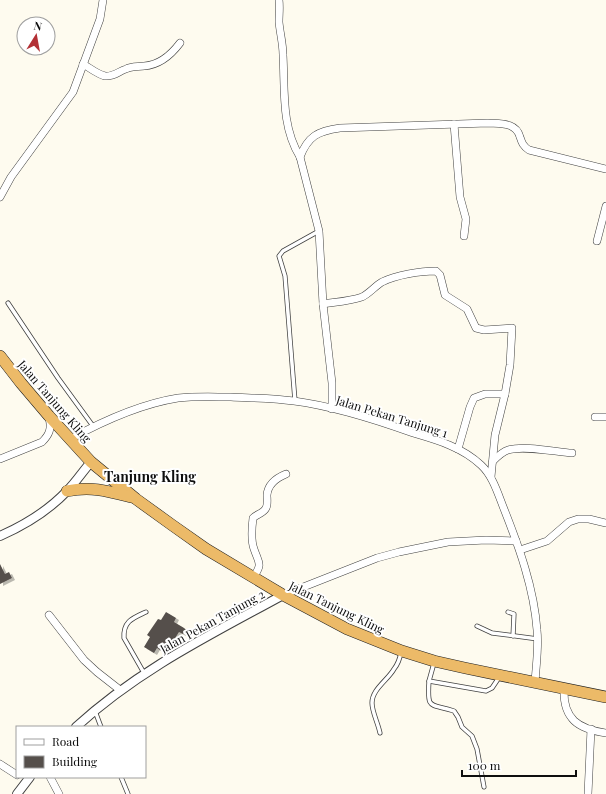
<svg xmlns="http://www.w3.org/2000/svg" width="606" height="794" font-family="'Playfair Display',serif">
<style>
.building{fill:#554f4b;filter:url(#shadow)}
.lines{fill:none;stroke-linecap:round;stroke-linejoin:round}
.service-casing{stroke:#414141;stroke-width:5}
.minor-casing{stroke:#414141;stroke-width:8}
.tertiary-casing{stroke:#414141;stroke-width:10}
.trunk-casing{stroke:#1f1f1f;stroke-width:12}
.service{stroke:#fff;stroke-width:3.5}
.minor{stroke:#fff;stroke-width:7}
.tertiary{stroke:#fff;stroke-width:8}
.trunk{stroke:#ecba68;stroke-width:11}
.labels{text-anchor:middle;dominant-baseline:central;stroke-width:4;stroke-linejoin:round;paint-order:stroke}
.street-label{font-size:12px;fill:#0e0e0e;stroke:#fff}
.quarter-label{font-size:14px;font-weight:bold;fill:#0e0e0e;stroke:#fff}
</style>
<defs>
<filter id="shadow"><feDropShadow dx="3" dy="2" stdDeviation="0" flood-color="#0004"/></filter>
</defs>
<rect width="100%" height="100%" fill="#fefbef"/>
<g class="building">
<path d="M 0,564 L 5,574 L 9,572 L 12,578 L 0,584 Z"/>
<path d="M 166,612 L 176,618 L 174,622 L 184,628 L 186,630 L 185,632 L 183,634 L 179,632 L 167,651 L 163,652 L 157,648 L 154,653 L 144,647 L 150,637 L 147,635 L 158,619 L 161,620 Z"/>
</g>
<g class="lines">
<g class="service-casing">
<g id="service">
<path d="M 8,303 L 58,378 L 93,426"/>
<path d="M 295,401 L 285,276 L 279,256 L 283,251 L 319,231"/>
<path d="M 508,612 L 514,614 L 513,636"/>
<path d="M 477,626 L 492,633 L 538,639"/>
<path d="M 434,663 L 429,681 L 486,691 L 492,688 L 500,676"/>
<path d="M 144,673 L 124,638 C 123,621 133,618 146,612"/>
<path d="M 429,681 C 427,711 430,703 454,711 L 458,717 L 462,727 L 472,736 L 477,749 L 484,787"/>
<path d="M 95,711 L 101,727"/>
<path d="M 380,733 C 378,723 372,712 372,703 C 372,689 388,680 394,669 C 398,664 400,658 401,652"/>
<path d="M 121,777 L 128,794"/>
</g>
</g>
<g class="minor-casing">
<g id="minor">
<path d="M 279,0 C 280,7 279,14 279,22 C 280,33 283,44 283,55 C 285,90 281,126 300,157 L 319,231 L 323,304 L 332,383 L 332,409"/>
<path d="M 83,64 C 90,68 97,74 105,76 C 114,77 119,71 126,69 C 132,66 138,67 144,66 C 160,65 171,55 180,43"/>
<path d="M 454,124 L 460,197 L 466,219 L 464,236"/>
<path d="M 300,157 C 308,136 318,131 340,128 L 488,123 C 500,124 516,122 520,137 C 522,143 523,146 529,150 L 606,169"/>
<path d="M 0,197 L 11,177 L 73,92 L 100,19 L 103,0"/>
<path d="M 597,241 L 606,206"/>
<path d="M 323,304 C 336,302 350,301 362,297 C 370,293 375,286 382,282 C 396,275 420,271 436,271 L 440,275 L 445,295 L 467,309 L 476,328 L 484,330 L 512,328 L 510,365 L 505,394 L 495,435 L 491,477"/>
<path d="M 595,417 L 606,417"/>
<path d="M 70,439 C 103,421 140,404 178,398 C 196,396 214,397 231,397 C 252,398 274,398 294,401 C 332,406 377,420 413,433 C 437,440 462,447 481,465 C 493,476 498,494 504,509 C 519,547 534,588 537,630 C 539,647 536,665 535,683"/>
<path d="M 458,449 L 470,407 L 474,398 L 485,394 L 505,394"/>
<path d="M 0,459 L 42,442 C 49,435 52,429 49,418"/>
<path d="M 493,461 C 497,457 502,452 508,450 C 524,445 556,452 572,453"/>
<path d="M 520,550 L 547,541 L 569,522 L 578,519 L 589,519 L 606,523"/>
<path d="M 253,578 C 263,563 259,564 254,549 C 251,541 252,526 253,518 C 257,514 264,513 266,508 C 268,505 267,499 267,495 C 268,484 276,478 286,474"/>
<path d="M 283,595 L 377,558 L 399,552 L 448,542 L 486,540 L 516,541"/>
<path d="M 49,615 L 84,660 L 97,672 L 120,690"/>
<path d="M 564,689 C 563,719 578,729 606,733"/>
<path d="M 0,764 L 17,775"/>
<path d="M 50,777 L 59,794"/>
<path d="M 588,794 L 591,729"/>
</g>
</g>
<g class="tertiary-casing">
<g id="tertiary">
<path d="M 0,536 C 25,525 48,511 67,491 C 76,482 83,471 91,462"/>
<path d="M 76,727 C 138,670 210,635 283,595"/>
<path d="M 17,794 L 30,777"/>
</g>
</g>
<g class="trunk-casing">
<g id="trunk">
<path d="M 0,356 L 21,383 L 49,416 L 91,462 L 136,499 L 172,525 L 206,549 L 283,595 L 347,629 L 402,651 L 434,661 L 465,668 L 606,697"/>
<path d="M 67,491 C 91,486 108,491 131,497"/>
</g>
</g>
<use href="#service" class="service"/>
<use href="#minor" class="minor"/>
<use href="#tertiary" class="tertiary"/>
<use href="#trunk" class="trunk"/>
</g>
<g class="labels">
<g class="street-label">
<text transform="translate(55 401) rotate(49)">Jalan Tanjung Kling</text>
<text transform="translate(392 416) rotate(17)">Jalan Pekan Tanjung 1</text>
<text transform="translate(337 607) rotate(26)">Jalan Tanjung Kling</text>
<text transform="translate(212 621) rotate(-29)">Jalan Pekan Tanjung 2</text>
</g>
<g class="quarter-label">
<text x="150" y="476">Tanjung Kling</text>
</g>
</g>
<rect x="16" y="726" width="130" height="52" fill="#ffffff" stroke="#9f9f9f"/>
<rect x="24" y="739" width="20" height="6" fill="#ffffff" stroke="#9f9f9f"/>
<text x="52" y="746" font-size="12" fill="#0e0e0e">Road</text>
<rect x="24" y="756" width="20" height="12" fill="#554f4b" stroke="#9f9f9f"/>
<text x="52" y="766" font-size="12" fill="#0e0e0e">Building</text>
<g transform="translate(36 36) rotate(11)"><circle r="19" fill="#ffffff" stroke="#9f9f9f"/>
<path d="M0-3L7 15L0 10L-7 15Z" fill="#b33035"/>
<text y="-6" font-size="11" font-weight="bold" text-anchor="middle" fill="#0e0e0e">N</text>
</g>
<path d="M462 770v6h114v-6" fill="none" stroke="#0e0e0e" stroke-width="2"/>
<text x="468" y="770" font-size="12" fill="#0e0e0e" stroke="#ffffff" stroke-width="3" paint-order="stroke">100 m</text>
</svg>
